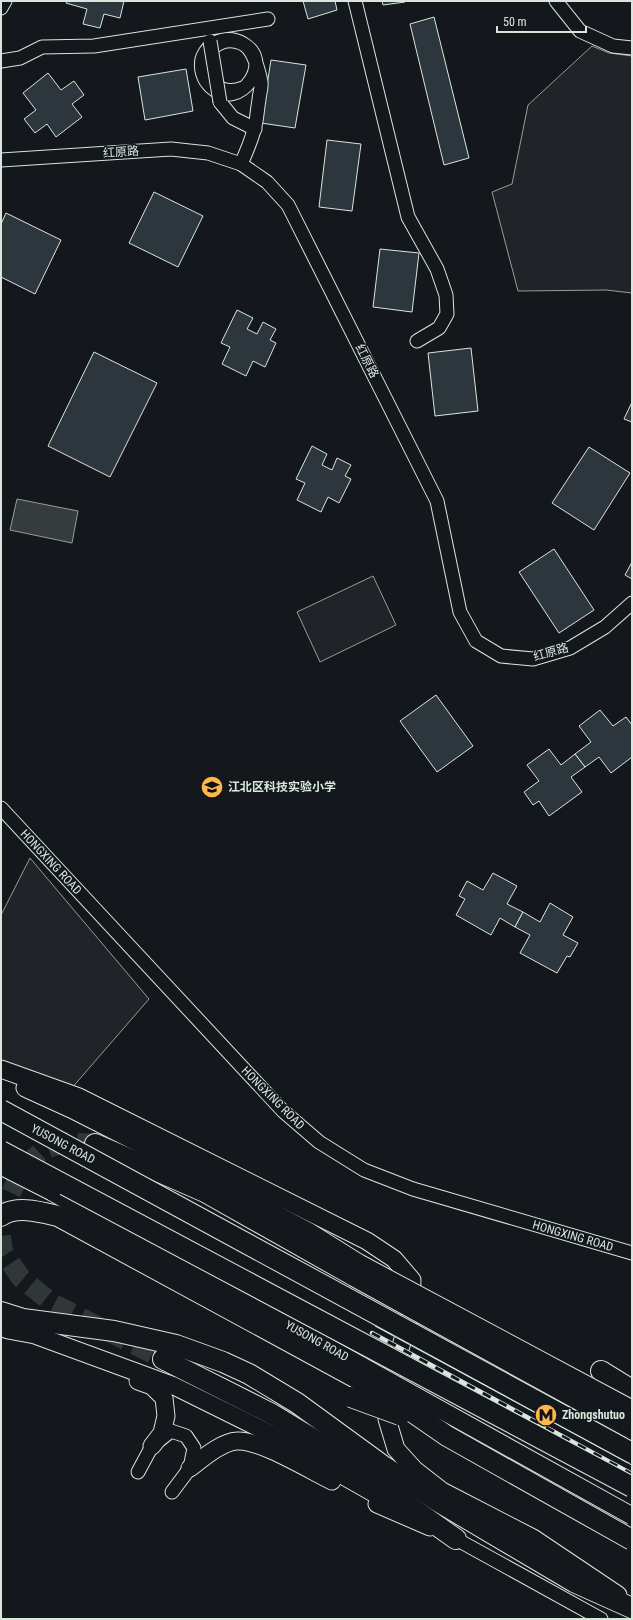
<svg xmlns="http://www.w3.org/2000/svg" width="633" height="1620" font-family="'Roboto Condensed','Noto Sans SC',sans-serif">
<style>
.green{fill:#202428;stroke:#939e99}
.water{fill:#363b3e;stroke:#939e99}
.building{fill:#2c363c;stroke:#d8e6dc}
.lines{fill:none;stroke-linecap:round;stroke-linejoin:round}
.highway-tunnel{stroke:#313739;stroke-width:20;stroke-dasharray:20 10;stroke-linecap:butt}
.minor-casing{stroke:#d8e6dc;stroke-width:15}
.major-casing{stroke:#d8e6dc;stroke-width:19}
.highway-casing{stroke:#d8e6dc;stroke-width:22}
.minor{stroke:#14181c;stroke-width:13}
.major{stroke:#14181c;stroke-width:17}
.highway{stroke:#14181c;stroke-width:20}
.rail-casing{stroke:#d8e6dc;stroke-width:4.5}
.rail{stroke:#14181c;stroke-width:3;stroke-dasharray:9;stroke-linecap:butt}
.minor-bridge-casing{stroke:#d8e6dc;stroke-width:15;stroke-linecap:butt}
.major-bridge-casing{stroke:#d8e6dc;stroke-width:19;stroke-linecap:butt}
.highway-bridge-casing{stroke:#d8e6dc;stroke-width:22;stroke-linecap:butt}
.minor-bridge{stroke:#14181c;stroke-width:13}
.major-bridge{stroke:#14181c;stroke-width:17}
.highway-bridge{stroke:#14181c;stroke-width:20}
.labels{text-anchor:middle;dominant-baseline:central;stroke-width:3;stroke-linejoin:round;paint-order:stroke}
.street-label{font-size:12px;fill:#d8e6dc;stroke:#14181c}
.poi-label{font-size:12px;font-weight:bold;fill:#d8e6dc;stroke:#14181c;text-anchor:start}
</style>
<rect width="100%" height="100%" fill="#14181c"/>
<g class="green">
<path d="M 592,46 L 609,53 L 632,56 L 632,293 L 606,290 L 518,291 L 492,192 L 512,184 L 528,105 Z"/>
<path d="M 373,576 L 396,625 L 320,662 L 297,612 Z"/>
<path d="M 30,858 L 149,999 L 71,1089 L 1,1061 L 1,915 Z"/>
</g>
<path class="water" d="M 17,499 L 78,511 L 72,543 L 10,530 Z"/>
<g class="building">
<path d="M 67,1 L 124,1 L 120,18 L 104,14 L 100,28 L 83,24 L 87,9 L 66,3 Z"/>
<path d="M 303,1 L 335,1 L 337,10 L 308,19 Z"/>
<path d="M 382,1 L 405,1 L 405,2 L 383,5 Z"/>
<path d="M 434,17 L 469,158 L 444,165 L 410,24 Z"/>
<path d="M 271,60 L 306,65 L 295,128 L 261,123 Z"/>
<path d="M 186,69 L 193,111 L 145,120 L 138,77 Z"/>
<path d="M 48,73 L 61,90 L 74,81 L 84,95 L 72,104 L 82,117 L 56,137 L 47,124 L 35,133 L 24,119 L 36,110 L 23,93 Z"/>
<path d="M 327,140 L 361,144 L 352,211 L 319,207 Z"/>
<path d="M 154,192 L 203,216 L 178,267 L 129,243 Z"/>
<path d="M 6,213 L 61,240 L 35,294 L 1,277 L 1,224 Z"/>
<path d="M 380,249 L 419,253 L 412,312 L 373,307 Z"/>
<path d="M 237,310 L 253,318 L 247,329 L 257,334 L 263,322 L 276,329 L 270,340 L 276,343 L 265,367 L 253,361 L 246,376 L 222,364 L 230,347 L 221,343 Z"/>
<path d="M 471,348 L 478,411 L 435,416 L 428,353 Z"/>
<path d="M 94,352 L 157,383 L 110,477 L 48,446 Z"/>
<path d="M 632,402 L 632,422 L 624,419 Z"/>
<path d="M 312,446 L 327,454 L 322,465 L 332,470 L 337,458 L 351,465 L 345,476 L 351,479 L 339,503 L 328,497 L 321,512 L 297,500 L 305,483 L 296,479 Z"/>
<path d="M 589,447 L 630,473 L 594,530 L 552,503 Z"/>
<path d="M 554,549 L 594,610 L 559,633 L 519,572 Z"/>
<path d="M 632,562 L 632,579 L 625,575 Z"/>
<path d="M 436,695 L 473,746 L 437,772 L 400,721 Z"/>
<path d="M 600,710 L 613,726 L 626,717 L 632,725 L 632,757 L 611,773 L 599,757 L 585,767 L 575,754 L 591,742 L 579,726 Z"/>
<path d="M 549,749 L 561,765 L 575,754 L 585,767 L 571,777 L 582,792 L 549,816 L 539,801 L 533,805 L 524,792 L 539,781 L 527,765 Z"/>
<path d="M 493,873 L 517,886 L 507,904 L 523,912 L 515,927 L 500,918 L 491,935 L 456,915 L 465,899 L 459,896 L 467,881 L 483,890 Z"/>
<path d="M 550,903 L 573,917 L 563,935 L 578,943 L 570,957 L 567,956 L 557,973 L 520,953 L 530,935 L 515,927 L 523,912 L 540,922 Z"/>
</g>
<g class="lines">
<g class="highway-tunnel">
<path d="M 1,1221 L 9,1197 L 22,1169 L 43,1150 L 65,1142 L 95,1144"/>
<path d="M 1,1236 L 3,1252 L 21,1278 L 52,1303 L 163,1359"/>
</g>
<g class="minor-casing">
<g id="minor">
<path d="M 355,1 L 408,217 L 437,269 L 446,295 L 447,314 L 439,328 L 417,341"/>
<path d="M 556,1 L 580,31 L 613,46 L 632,48"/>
<path d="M 1,8 L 5,1"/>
<path d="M 1,61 L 20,58 L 42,47 L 94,46 L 268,19"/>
<path d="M 220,102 L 233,118 L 255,129"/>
<path d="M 1,160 L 171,149 L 208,153 L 241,164 L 267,182 L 288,205 L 437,501 L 460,612 L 476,641 L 501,656 L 533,659 L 570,648 L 605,627 L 632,603"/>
<path d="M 241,164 C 246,153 251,141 254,130 C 257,121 257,110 259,100 C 259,94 262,88 261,82 C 259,72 255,56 248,48 C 234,33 208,39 202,59 C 200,69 203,80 211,87 C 240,113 277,59 241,43 C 234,40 225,40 218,44 C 190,60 211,101 243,88"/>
<path d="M 1,808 L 283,1111 L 319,1142 L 364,1170 L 413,1189 L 632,1253"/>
<path d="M 138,1472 L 152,1446 L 171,1431 L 186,1436 L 194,1448 L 190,1468 L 172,1492"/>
<path d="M 456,1539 L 601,1619"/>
</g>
</g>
<g class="major-casing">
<g id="major">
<path d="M 1,1069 L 79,1097 L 367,1241 L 394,1259 L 412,1280 L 411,1313 L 388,1388 L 387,1419 L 396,1449 L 415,1470 L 442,1491 L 533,1538 L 618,1595"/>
<path d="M 25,1088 L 71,1109 L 219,1184 L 308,1231 L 359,1263"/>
<path d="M 52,1192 L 362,1366"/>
<path d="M 1,1327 L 8,1330 L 35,1335 L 174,1386 L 261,1429 L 391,1503"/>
<path d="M 138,1381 L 152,1386 L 164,1398 L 166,1416 L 162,1433 L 152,1446"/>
<path d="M 190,1468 C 202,1459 221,1442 237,1441 C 259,1439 311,1471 332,1481"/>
<path d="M 377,1504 L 430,1527"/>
</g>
</g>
<g class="highway-casing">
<g id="highway">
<path d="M 95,1144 L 205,1192 L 354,1276"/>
<path d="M 1,1216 C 16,1205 41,1212 58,1216 L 358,1379"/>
<path d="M 1,1312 L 23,1319 L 114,1331 L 176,1345 L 223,1362 L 249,1374 L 297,1403 L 382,1465 L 437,1501 L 574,1582 L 632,1608"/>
<path d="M 163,1359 L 272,1414 L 323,1445 L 456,1539"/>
<path d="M 601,1371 L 632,1390"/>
<path d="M 586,1507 L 632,1525"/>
</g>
</g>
<use href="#minor" class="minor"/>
<use href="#major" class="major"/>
<use href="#highway" class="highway"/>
<g class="rail-casing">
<g id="rail">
<path d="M 377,1325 L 632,1463"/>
<path d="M 372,1333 L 632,1474"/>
</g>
</g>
<use href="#rail" class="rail"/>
<g class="minor-bridge-casing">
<path id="minor-bridge" d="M 210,41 L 220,102"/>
</g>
<g class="major-bridge-casing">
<g id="major-bridge">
<path d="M 1,1166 L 52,1192"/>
<path d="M 359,1263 L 632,1409"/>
<path d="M 362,1366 L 632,1516"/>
</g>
</g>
<g class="highway-bridge-casing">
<g id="highway-bridge">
<path d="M 1,1110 L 632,1453"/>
<path d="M 1,1151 L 632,1487"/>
<path d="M 354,1276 L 632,1429"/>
<path d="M 358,1379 L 405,1407 L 447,1436 L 632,1540"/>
<path d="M 351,1397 L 400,1415"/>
</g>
</g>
<use href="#minor-bridge" class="minor-bridge"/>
<use href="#major-bridge" class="major-bridge"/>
<use href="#highway-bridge" class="highway-bridge"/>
</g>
<defs>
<g id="school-disc" transform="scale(1.15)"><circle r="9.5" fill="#ffb74d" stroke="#14181c"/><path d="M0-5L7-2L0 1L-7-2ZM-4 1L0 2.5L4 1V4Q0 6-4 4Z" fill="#111"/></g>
<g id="metro-disc" transform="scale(1.15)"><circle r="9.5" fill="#ffb74d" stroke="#14181c"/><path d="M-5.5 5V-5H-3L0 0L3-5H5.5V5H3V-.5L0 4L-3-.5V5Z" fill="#111"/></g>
</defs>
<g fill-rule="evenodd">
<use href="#school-disc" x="212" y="787"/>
<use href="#metro-disc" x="546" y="1415"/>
</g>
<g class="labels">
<g class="street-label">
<text transform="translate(121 152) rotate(-4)">红原路</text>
<text transform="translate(367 361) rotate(63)">红原路</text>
<text transform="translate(551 652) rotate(-16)">红原路</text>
<text transform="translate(51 862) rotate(47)">HONGXING ROAD</text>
<text transform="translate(273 1098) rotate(45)">HONGXING ROAD</text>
<text transform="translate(63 1144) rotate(28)">YUSONG ROAD</text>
<text transform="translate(573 1236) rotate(16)">HONGXING ROAD</text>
<text transform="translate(317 1341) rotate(29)">YUSONG ROAD</text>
</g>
<g class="poi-label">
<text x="228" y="787">江北区科技实验小学</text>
<text x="562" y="1415">Zhongshutuo</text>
</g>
</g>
<rect width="633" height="1620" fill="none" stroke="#d8e6dc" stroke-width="4"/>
<path d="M497 26v6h89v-6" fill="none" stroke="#d8e6dc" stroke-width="2"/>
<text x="503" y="26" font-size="12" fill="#d8e6dc" stroke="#14181c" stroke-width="3" paint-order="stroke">50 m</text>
</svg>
